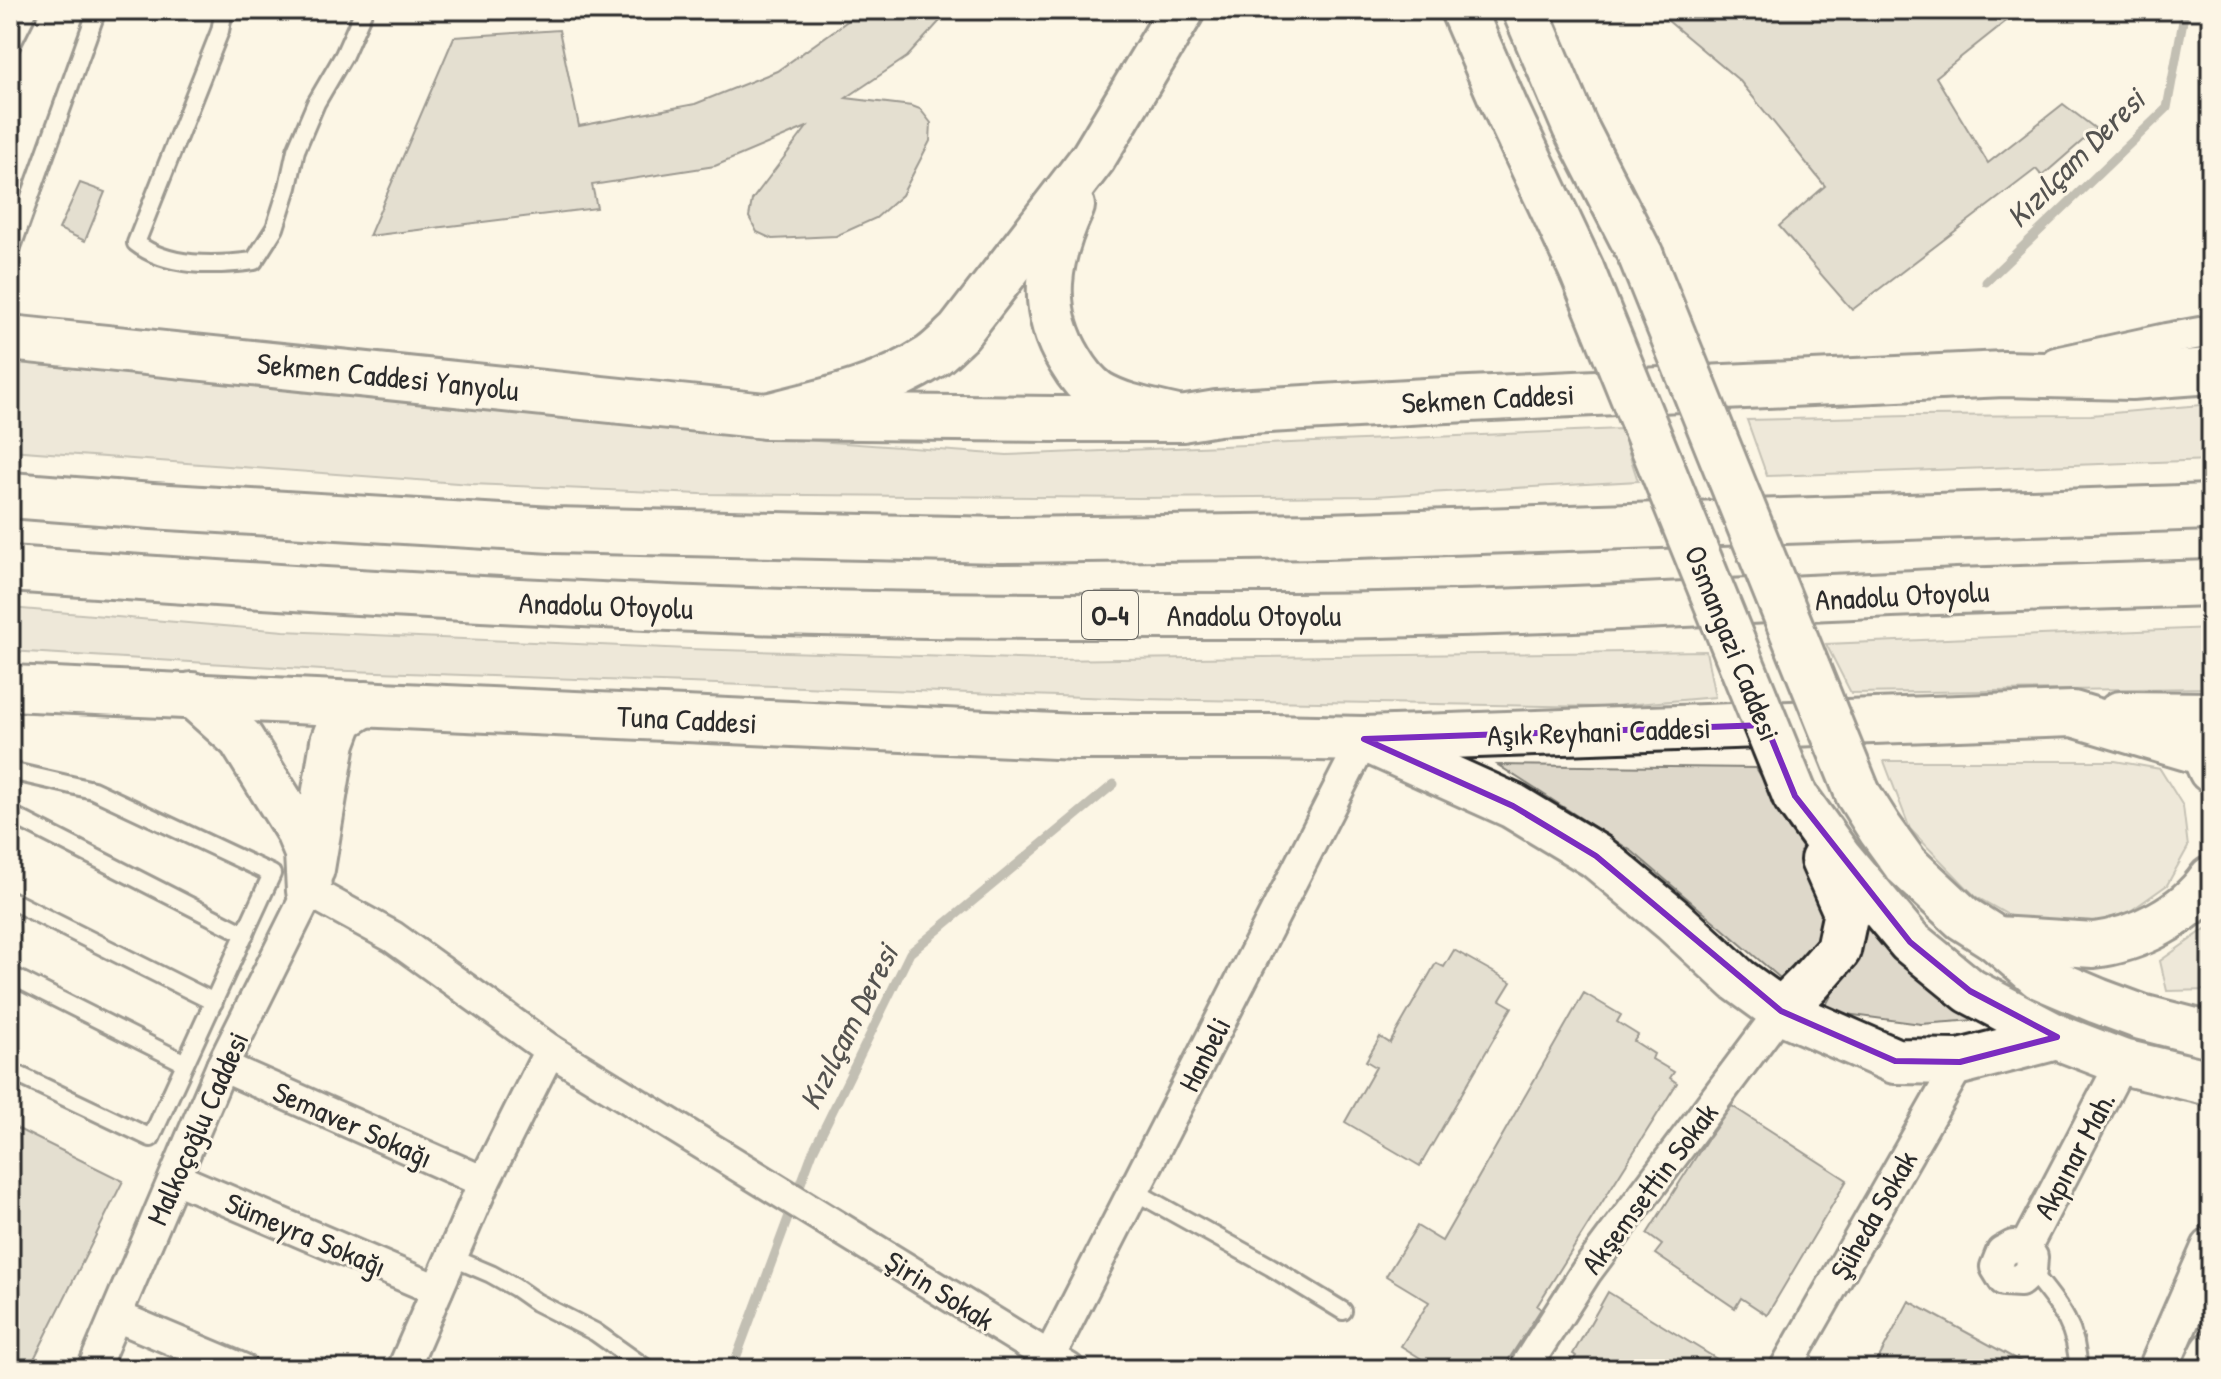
<svg xmlns="http://www.w3.org/2000/svg" width="2221" height="1379" font-family="'Patrick Hand',sans-serif">
<style>
.green{fill:#ded8ca;stroke:#84827a;stroke-width:2}
.lines{fill:none;stroke-linecap:round;stroke-linejoin:round}
.stream{stroke:#7d7b74;stroke-width:9}
.building{fill:#c8c3b7;stroke:#2b2b2b;stroke-width:2}
.service-casing{stroke:#2b2b2b;stroke-width:22}
.minor-casing{stroke:#2b2b2b;stroke-width:36}
.tertiary-casing{stroke:#2b2b2b;stroke-width:44}
.secondary-casing{stroke:#2b2b2b;stroke-width:50}
.primary-casing{stroke:#2b2b2b;stroke-width:50}
.motorway-casing{stroke:#2b2b2b;stroke-width:50}
.service{stroke:#fcf5e5;stroke-width:16}
.minor{stroke:#fcf5e5;stroke-width:30}
.tertiary{stroke:#fcf5e5;stroke-width:38}
.secondary{stroke:#fcf5e5;stroke-width:44}
.primary{stroke:#fcf5e5;stroke-width:44}
.motorway{stroke:#fcf5e5;stroke-width:44}
.primary-bridge-casing{stroke:#2b2b2b;stroke-width:50;stroke-linecap:butt}
.primary-bridge{stroke:#fcf5e5;stroke-width:44}
.marked{fill:none;stroke:#7b2cbf;stroke-width:6;stroke-linejoin:round}
.labels{text-anchor:middle;dominant-baseline:central;stroke-width:6;stroke-linejoin:round;paint-order:stroke}
.shield{fill:#fcf5e5;stroke:#6a6863;stroke-width:2}
.shield-label{font-size:28px;font-weight:bold;fill:#2b2b2b}
.street-label{font-size:30px;fill:#2b2b2b;stroke:#fcf5e5}
.water-label{font-size:32px;font-style:italic;fill:#545350;stroke:#fcf5e5}
</style>
<rect width="100%" height="100%" fill="#fcf5e5"/>
<filter id="ink" filterUnits="userSpaceOnUse"><feTurbulence type="fractalNoise" baseFrequency=".0125" numOctaves="2"/><feDisplacementMap in="SourceGraphic" scale="16" xChannelSelector="R" yChannelSelector="G"/><feConvolveMatrix kernelMatrix="1 2 1 2 8 2 1 2 1" color-interpolation-filters="sRGB"/></filter>
<g filter="url(#ink)">
<g class="green">
<path d="M 10,362 L 790,439 L 1007,455 L 1621,429 L 1638,481 L 1375,496 L 1139,498 L 700,494 L 471,484 L 10,450 Z"/>
<path d="M 2211,404 L 2211,460 L 1767,476 L 1747,420 L 1909,416 L 2091,415 Z"/>
<path d="M 10,608 L 284,631 L 689,649 L 1050,660 L 1706,651 L 1715,697 L 1603,707 L 1142,699 L 322,670 L 10,651 Z"/>
<path d="M 2211,628 L 2211,688 L 1851,693 L 1826,644 Z"/>
<path d="M 1884,761 L 2115,761 L 2160,769 L 2183,806 L 2188,847 L 2167,885 L 2129,912 L 2077,928 L 2026,925 L 1975,896 L 1910,829 Z"/>
<path d="M 1498,765 L 1756,768 L 1834,890 L 1830,941 L 1786,983 L 1633,852 Z"/>
<path d="M 2211,925 L 2211,990 L 2167,991 L 2160,961 Z"/>
<path d="M 1866,927 L 1976,1020 L 1921,1024 L 1823,1011 Z"/>
</g>
<g class="lines">
<g class="stream">
<path d="M 1986,282 L 2167,108 L 2185,10"/>
<path d="M 732,1369 L 813,1151 L 910,953 L 1114,784"/>
</g>
</g>
<g class="building">
<path d="M 863,10 L 950,10 L 907,57 L 846,98 L 912,106 L 920,109 L 931,123 L 930,141 L 902,195 L 876,218 L 836,236 L 772,239 L 757,232 L 749,217 L 752,200 L 807,127 L 715,166 L 592,185 L 597,208 L 369,236 L 454,37 L 559,30 L 579,126 L 695,104 L 777,71 Z"/>
<path d="M 1655,10 L 2020,10 L 1936,77 L 1988,163 L 2063,104 L 2096,129 L 2042,176 L 2036,169 L 1852,310 L 1779,226 L 1825,186 L 1740,81 Z"/>
<path d="M 80,183 L 105,192 L 85,241 L 59,229 Z"/>
<path d="M 1454,950 L 1511,982 L 1500,1000 L 1512,1007 L 1420,1166 L 1345,1122 L 1376,1067 L 1366,1061 L 1380,1037 L 1390,1043 L 1436,963 L 1444,967 Z"/>
<path d="M 1584,993 L 1621,1015 L 1617,1022 L 1638,1035 L 1634,1041 L 1654,1054 L 1652,1059 L 1674,1072 L 1670,1078 L 1677,1083 L 1537,1306 L 1541,1309 L 1509,1359 L 1506,1369 L 1438,1369 L 1401,1346 L 1429,1302 L 1386,1276 L 1417,1226 L 1442,1241 Z"/>
<path d="M 1732,1106 L 1847,1180 L 1767,1315 L 1741,1298 L 1735,1308 L 1655,1254 L 1662,1245 L 1647,1234 L 1706,1141 Z"/>
<path d="M 10,1125 L 123,1181 L 29,1369 L 10,1369 Z"/>
<path d="M 1608,1292 L 1733,1369 L 1568,1369 L 1576,1356 L 1573,1354 Z"/>
<path d="M 1909,1301 L 2034,1369 L 1873,1369 Z"/>
</g>
<g class="lines">
<g class="service-casing">
<g id="service">
<path d="M 224,10 L 220,31 L 136,243 C 168,268 216,266 254,261 L 275,228 L 288,187 L 296,150 L 316,103 L 344,55 L 364,10"/>
<path d="M 10,48 L 29,10"/>
<path d="M 12,247 L 97,10"/>
<path d="M 10,771 L 93,790 L 272,874 L 151,1138 L 10,1071"/>
<path d="M 10,814 L 245,934"/>
<path d="M 10,900 L 214,1002"/>
<path d="M 10,975 L 185,1063"/>
<path d="M 1134,1191 L 1271,1267 L 1343,1311"/>
<path d="M 451,1257 L 491,1274 L 516,1288 L 536,1302 L 595,1332 L 647,1369"/>
<path d="M 2031,1271 C 2057,1303 2078,1325 2078,1369"/>
</g>
</g>
<g class="minor-casing">
<g id="minor">
<path d="M 2056,363 L 2166,339 L 2211,331"/>
<path d="M 222,1066 L 484,1182"/>
<path d="M 175,1178 L 437,1290"/>
<path d="M 2013,1246 L 2025,1248 L 2032,1257 L 2031,1271 L 2020,1281 L 2004,1280 L 1996,1267 L 2002,1252 Z"/>
<path d="M 2025,1248 L 2122,1062"/>
<path d="M 116,1316 L 242,1369"/>
<path d="M 93,1369 L 222,1066 L 309,891 L 393,937 L 550,1050 L 1069,1369"/>
<path d="M 403,1369 L 484,1182 L 550,1050"/>
<path d="M 1043,1369 L 1364,739"/>
<path d="M 1524,1369 L 1586,1272 L 1781,1011"/>
<path d="M 1785,1369 L 1960,1062"/>
</g>
</g>
<g class="tertiary-casing">
<g id="tertiary">
<path d="M 2158,1369 L 2211,1248"/>
<path d="M 2202,1369 L 2211,1351"/>
</g>
</g>
<g class="secondary-casing">
<g id="secondary">
<path d="M 10,338 L 766,416 L 1052,419 L 1181,419 L 1217,413 L 1426,401 L 2004,374 L 2131,377 L 2211,371"/>
<path d="M 10,688 L 1076,737 L 1269,737 L 1364,739 L 2073,714 L 2211,755"/>
<path d="M 192,695 L 241,739 L 297,829 L 307,853 L 309,891"/>
<path d="M 2120,714 L 2211,715"/>
<path d="M 312,869 L 333,742 L 342,718 L 365,704"/>
</g>
</g>
<g class="primary-casing">
<g id="primary">
<path d="M 1463,10 L 1505,107 L 1582,271"/>
<path d="M 1525,10 L 1575,127 L 1641,256"/>
<path d="M 1072,206 C 1048,258 1038,308 1070,360 C 1077,372 1087,385 1098,393 C 1123,408 1154,412 1181,419"/>
<path d="M 766,416 C 823,402 881,390 931,357 C 941,350 950,340 959,332 L 1093,158 L 1182,10"/>
<path d="M 1364,739 L 1513,806 L 1596,856 L 1673,920 L 1738,980 L 1781,1011 L 1895,1061 L 1960,1062 L 2057,1037"/>
<path d="M 2204,754 L 2211,770"/>
<path d="M 1858,794 L 1880,829 L 1906,865 L 1963,918 L 1996,939 L 2039,976 L 2098,1001 L 2141,1017 L 2211,1035"/>
<path d="M 1795,796 L 1839,857 L 1910,942 L 1970,991 L 2057,1037 L 2122,1062 L 2211,1083"/>
<path d="M 1996,939 L 2094,945 C 2137,940 2186,915 2211,879"/>
<path d="M 1781,1011 L 1809,983 L 1838,950 L 1846,912 L 1823,860"/>
</g>
</g>
<g class="motorway-casing">
<g id="motorway">
<path d="M 10,495 L 152,506 L 552,530 L 1001,540 L 1326,536 L 2211,507"/>
<path d="M 10,569 C 268,587 525,604 784,612 C 953,617 1123,616 1293,616 C 1514,615 1735,601 1957,591 C 2041,588 2126,586 2211,583"/>
</g>
</g>
<use href="#service" class="service"/>
<use href="#minor" class="minor"/>
<use href="#tertiary" class="tertiary"/>
<use href="#secondary" class="secondary"/>
<use href="#primary" class="primary"/>
<use href="#motorway" class="motorway"/>
<g class="primary-bridge-casing">
<g id="primary-bridge">
<path d="M 1641,256 L 1858,794"/>
<path d="M 1582,271 L 1795,796"/>
</g>
</g>
<use href="#primary-bridge" class="primary-bridge"/>
</g>
</g>
<path d="M0 0H2221V1379H0ZM 1766,725 L 1795,796 L 1910,942 L 1970,991 L 2057,1037 L 1960,1062 L 1895,1061 L 1781,1011 L 1596,856 L 1513,806 L 1364,739 Z" fill="#fcf5e5" fill-opacity=".55" fill-rule="evenodd"/>
<path class="marked" d="M 1766,725 L 1795,796 L 1910,942 L 1970,991 L 2057,1037 L 1960,1062 L 1895,1061 L 1781,1011 L 1596,856 L 1513,806 L 1364,739 Z"/>
<g class="labels">
<rect class="shield" x="1082" y="591" width="56" height="48" rx="6"/>
<g class="shield-label">
<text x="1110" y="615">O-4</text>
</g>
<g class="street-label">
<text transform="translate(388 376) rotate(6)">Sekmen Caddesi Yanyolu</text>
<text transform="translate(1488 398) rotate(-3)">Sekmen Caddesi</text>
<text transform="translate(1902 595) rotate(-3)">Anadolu Otoyolu</text>
<text transform="translate(606 605) rotate(2)">Anadolu Otoyolu</text>
<text x="1254" y="615">Anadolu Otoyolu</text>
<text transform="translate(1733 643) rotate(68)">Osmangazi Caddesi</text>
<text transform="translate(687 719) rotate(3)">Tuna Caddesi</text>
<text transform="translate(1599 731) rotate(-2)">Aşık Reyhani Caddesi</text>
<text transform="translate(1204 1054) rotate(-63)">Hanbeli</text>
<text transform="translate(353 1124) rotate(24)">Semaver Sokağı</text>
<text transform="translate(197 1128) rotate(-66)">Malkoçoğlu Caddesi</text>
<text transform="translate(2074 1155) rotate(-62)">Akpınar Mah.</text>
<text transform="translate(1649 1188) rotate(-53)">Akşemsettin Sokak</text>
<text transform="translate(1873 1215) rotate(-60)">Şüheda Sokak</text>
<text transform="translate(306 1234) rotate(23)">Sümeyra Sokağı</text>
<text transform="translate(940 1290) rotate(32)">Şirin Sokak</text>
</g>
<g class="water-label">
<text transform="translate(2075 158) rotate(-45)">Kızılçam Deresi</text>
<text transform="translate(848 1027) rotate(-63)">Kızılçam Deresi</text>
</g>
</g>
<rect width="2221" height="1379" fill="none" stroke="#fcf5e5" stroke-width="40"/>
<rect x="20" y="20" width="2181" height="1339" fill="none" stroke="#2b2b2b" stroke-width="3" filter="url(#ink)"/>
</svg>
